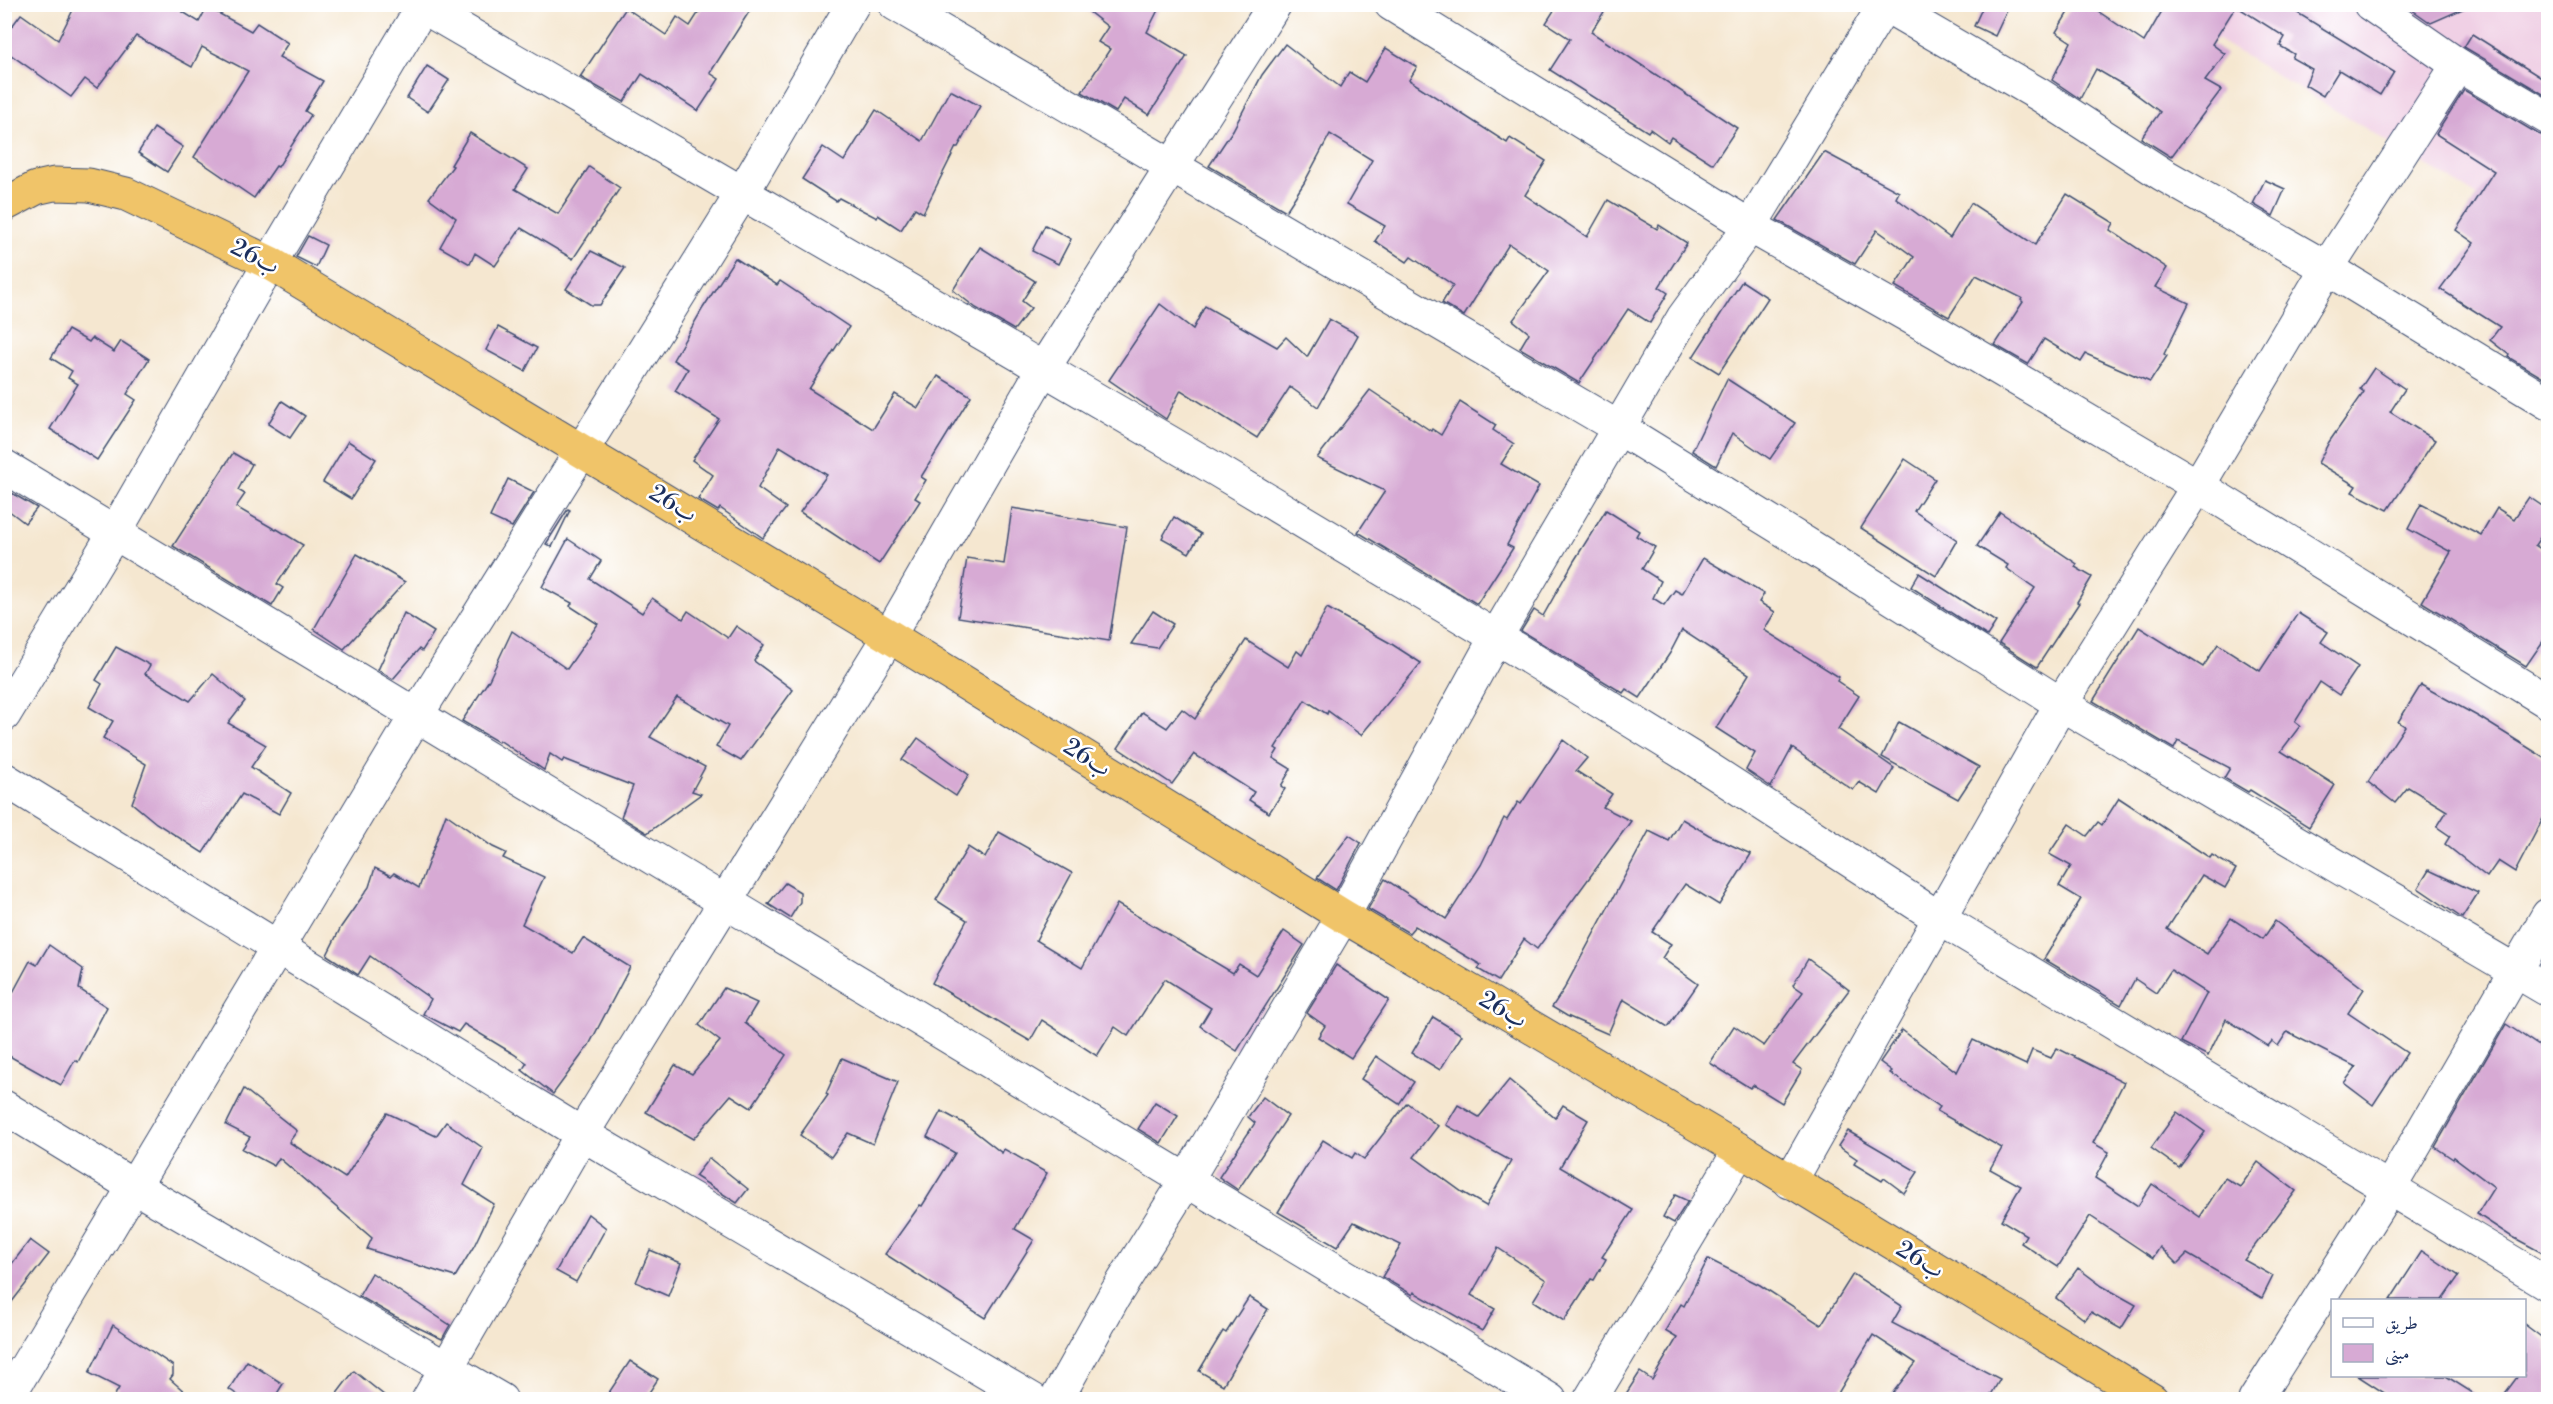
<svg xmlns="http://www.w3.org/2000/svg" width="2553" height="1404" font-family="'Libre Bodoni',Amiri,serif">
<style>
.built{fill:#f0d0e5}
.building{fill:#d7aad4}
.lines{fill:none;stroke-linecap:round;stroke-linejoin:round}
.minor-casing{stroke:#3c4b6f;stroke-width:35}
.trunk-casing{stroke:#3c4b6f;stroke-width:35}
.minor{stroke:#fff;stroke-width:33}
.trunk{stroke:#f0c469;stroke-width:33}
.labels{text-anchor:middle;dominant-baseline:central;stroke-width:5;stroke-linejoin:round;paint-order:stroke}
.street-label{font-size:24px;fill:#1b2f5e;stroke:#fff}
</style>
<rect width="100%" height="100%" fill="#fff"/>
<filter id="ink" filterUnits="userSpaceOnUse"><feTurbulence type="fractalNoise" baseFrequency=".0167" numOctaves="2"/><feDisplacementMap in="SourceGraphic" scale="12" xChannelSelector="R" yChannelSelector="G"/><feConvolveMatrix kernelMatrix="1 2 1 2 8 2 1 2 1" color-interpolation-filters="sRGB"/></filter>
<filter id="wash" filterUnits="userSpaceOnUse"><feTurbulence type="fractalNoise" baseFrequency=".008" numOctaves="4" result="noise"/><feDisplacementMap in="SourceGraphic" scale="24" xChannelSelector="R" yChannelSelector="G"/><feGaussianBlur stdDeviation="1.35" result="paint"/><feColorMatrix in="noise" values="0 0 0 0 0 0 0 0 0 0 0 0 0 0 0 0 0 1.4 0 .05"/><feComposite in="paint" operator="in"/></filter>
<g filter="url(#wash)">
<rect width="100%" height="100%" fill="#f5e7d0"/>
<path class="built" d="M 2160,5 L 2548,5 L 2548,238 Z"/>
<g id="blocks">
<g class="building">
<path d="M 76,4 L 170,4 L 199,22 L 207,7 L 251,31 L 257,23 L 288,43 L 279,57 L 323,81 L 305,111 L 311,115 L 278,167 L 276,166 L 254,198 L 194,157 L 248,71 L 202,47 L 192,67 L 136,36 L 97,88 L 85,79 L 71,97 L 4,50 L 4,37 L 21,14 L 58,40 Z"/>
<path d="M 704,4 L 754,4 L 710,73 L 719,79 L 698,111 L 642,74 L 624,102 L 580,77 L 626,8 L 666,35 L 677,17 L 690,26 Z"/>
<path d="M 1079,4 L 1161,4 L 1147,32 L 1187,56 L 1149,115 L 1124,99 L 1116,112 L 1082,92 L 1110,49 L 1098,42 L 1108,27 Z"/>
<path d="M 1558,4 L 1609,4 L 1591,32 L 1737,128 L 1713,164 L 1671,137 L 1668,142 L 1650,129 L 1648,132 L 1550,70 L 1570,39 L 1546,23 Z"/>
<path d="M 1984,4 L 2010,4 L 1995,36 L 1974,26 Z"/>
<path d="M 2073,4 L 2087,4 L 2144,42 L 2166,4 L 2283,4 L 2394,72 L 2380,95 L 2339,70 L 2323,96 L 2305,85 L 2312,69 L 2292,58 L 2294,54 L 2280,46 L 2285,37 L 2236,6 L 2212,44 L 2225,54 L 2205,81 L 2221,90 L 2171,157 L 2141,138 L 2160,112 L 2125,86 L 2096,69 L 2080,99 L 2052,80 L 2071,42 L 2056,32 Z"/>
<path d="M 2415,4 L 2474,4 L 2431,23 L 2408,7 Z"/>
<path d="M 2472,34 L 2548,82 L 2548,97 L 2464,47 Z"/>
<path d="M 1285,44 L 1340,87 L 1349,72 L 1365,82 L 1386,48 L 1417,67 L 1409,80 L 1507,143 L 1510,138 L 1546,161 L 1525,195 L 1587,237 L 1608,200 L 1657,229 L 1659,225 L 1687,243 L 1659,287 L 1668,293 L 1650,323 L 1628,309 L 1579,383 L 1520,348 L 1529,333 L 1513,320 L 1549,271 L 1509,244 L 1464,316 L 1442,303 L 1453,285 L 1411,257 L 1407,262 L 1375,241 L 1385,226 L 1347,204 L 1372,160 L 1330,134 L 1304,183 L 1286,211 L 1209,166 L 1233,130 L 1262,75 Z"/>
<path d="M 427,66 L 449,80 L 428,112 L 407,98 Z"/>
<path d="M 950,90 L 980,106 L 958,147 L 956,147 L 923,213 L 915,208 L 901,230 L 878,215 L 877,218 L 839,198 L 836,201 L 802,179 L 823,147 L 844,161 L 876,110 L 922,141 Z"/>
<path d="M 2464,90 L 2538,134 L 2548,137 L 2548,381 L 2508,357 L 2509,355 L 2490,340 L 2500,327 L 2440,289 L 2474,243 L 2456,230 L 2494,171 L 2436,134 Z"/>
<path d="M 154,128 L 183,147 L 167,172 L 138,153 Z"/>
<path d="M 470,133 L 528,169 L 515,189 L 558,214 L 589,167 L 620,188 L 573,259 L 521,228 L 495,266 L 475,253 L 470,264 L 440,247 L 456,218 L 429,198 L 453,166 L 451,165 Z"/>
<path d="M 1824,152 L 1899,192 L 1896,198 L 1950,238 L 1971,203 L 2035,245 L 2067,194 L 2114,223 L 2110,230 L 2167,268 L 2155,287 L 2189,303 L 2164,354 L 2167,356 L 2150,382 L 2086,354 L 2081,362 L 2044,339 L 2028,364 L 1995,345 L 2023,302 L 2021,300 L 2022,298 L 1976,275 L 1949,317 L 1895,286 L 1914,257 L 1877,230 L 1855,264 L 1777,220 Z"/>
<path d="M 2265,180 L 2285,189 L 2273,216 L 2253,204 Z"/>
<path d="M 1045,225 L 1071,239 L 1058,264 L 1032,251 Z"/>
<path d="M 308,236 L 326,245 L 316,267 L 296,257 Z"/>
<path d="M 980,247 L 1035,281 L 1022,301 L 1031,308 L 1014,330 L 976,308 L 953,290 Z"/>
<path d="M 591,251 L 625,268 L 600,305 L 591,305 L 566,289 Z"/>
<path d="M 735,258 L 777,285 L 780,281 L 849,327 L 809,389 L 873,429 L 895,394 L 918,408 L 938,376 L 971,396 L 921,477 L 926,480 L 915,498 L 920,501 L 879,564 L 800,512 L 827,475 L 780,446 L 758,488 L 786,508 L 763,538 L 720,508 L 718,511 L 698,499 L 713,475 L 692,460 L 719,419 L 675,391 L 688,369 L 673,360 L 703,308 Z"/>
<path d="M 1742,281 L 1768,298 L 1719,373 L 1693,357 Z"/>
<path d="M 1160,304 L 1193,329 L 1205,306 L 1277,347 L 1286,337 L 1307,357 L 1329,319 L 1358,335 L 1318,407 L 1290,387 L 1257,438 L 1181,390 L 1166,419 L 1109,380 Z"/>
<path d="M 498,327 L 537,348 L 525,371 L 486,350 Z"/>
<path d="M 68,330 L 89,342 L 92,338 L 114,352 L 121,341 L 149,359 L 127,394 L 136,400 L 97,460 L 50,429 L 78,384 L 68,378 L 72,371 L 51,358 Z"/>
<path d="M 2374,368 L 2405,389 L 2390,412 L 2435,440 L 2388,510 L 2352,492 L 2356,486 L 2318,463 L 2329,442 L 2364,392 L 2360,389 Z"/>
<path d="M 1727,379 L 1795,423 L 1770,459 L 1732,433 L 1716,466 L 1692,451 Z"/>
<path d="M 1370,390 L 1431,431 L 1432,429 L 1441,435 L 1460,402 L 1496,425 L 1493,430 L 1514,444 L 1501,464 L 1539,486 L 1507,545 L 1513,548 L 1477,604 L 1358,532 L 1385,491 L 1317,458 Z"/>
<path d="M 282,401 L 305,416 L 290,438 L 268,424 Z"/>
<path d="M 348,441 L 376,459 L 351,499 L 323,482 Z"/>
<path d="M 233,453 L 252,464 L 238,490 L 245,494 L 236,507 L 276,530 L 277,529 L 303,545 L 277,584 L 283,588 L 272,606 L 173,546 Z"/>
<path d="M 1905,459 L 1935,479 L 1914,511 L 1957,540 L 1936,576 L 1861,528 Z"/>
<path d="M 508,479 L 534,492 L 512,527 L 490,517 Z"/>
<path d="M 10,492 L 37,508 L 25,523 L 4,507 L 4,499 Z"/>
<path d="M 2529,497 L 2548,510 L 2548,526 L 2535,545 L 2548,554 L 2548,634 L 2526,666 L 2422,602 L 2451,552 L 2408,529 L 2421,504 L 2481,535 L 2497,508 L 2514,519 Z"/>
<path d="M 1012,508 L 1127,527 L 1109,641 L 958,617 L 967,558 L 1004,564 Z"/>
<path d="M 568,509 L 570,510 L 552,547 L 546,544 Z"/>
<path d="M 1606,510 L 1639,531 L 1636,536 L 1655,547 L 1642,569 L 1661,581 L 1653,598 L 1664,605 L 1675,590 L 1682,594 L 1703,558 L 1764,594 L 1759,602 L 1775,612 L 1764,630 L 1839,677 L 1837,681 L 1859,696 L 1838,729 L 1894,768 L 1879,794 L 1859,782 L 1853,790 L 1792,748 L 1771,787 L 1746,770 L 1755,753 L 1716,728 L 1749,674 L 1682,630 L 1670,653 L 1640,698 L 1626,689 L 1623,693 L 1521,631 L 1534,610 L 1543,616 L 1574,561 Z"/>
<path d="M 2000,512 L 2077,564 L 2075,567 L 2092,577 L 2077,602 L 2079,603 L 2037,667 L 1999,643 L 2035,588 L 2006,568 L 2008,565 L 1977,546 Z"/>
<path d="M 1174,517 L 1201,534 L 1189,553 L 1162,538 Z"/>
<path d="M 568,539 L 601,561 L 590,579 L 642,613 L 652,598 L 683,619 L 688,611 L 728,638 L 736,626 L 764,645 L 754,661 L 793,690 L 741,761 L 716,747 L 728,726 L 677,697 L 650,737 L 705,767 L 692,791 L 701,794 L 647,833 L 621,817 L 633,786 L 564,759 L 562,762 L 550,754 L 544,770 L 499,740 L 498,742 L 462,721 L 489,680 L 512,631 L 567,669 L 598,624 L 570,606 L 572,603 L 542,587 Z"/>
<path d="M 357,554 L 405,582 L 344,649 L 314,629 Z"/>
<path d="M 1919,573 L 1996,622 L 1987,636 L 1911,587 Z"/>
<path d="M 1327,608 L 1390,643 L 1421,663 L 1361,735 L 1328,711 L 1327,714 L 1305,700 L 1275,748 L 1278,750 L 1273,758 L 1291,769 L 1281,786 L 1285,789 L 1269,813 L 1249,800 L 1254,792 L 1194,754 L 1172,784 L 1118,748 L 1142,712 L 1167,728 L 1182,709 L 1195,719 L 1246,640 L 1288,667 L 1297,651 L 1302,655 Z"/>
<path d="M 1153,611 L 1173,624 L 1157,648 L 1131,644 Z"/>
<path d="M 404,613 L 434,632 L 422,651 L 419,649 L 393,679 L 378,670 Z"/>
<path d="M 2298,613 L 2328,632 L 2321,642 L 2358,667 L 2339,695 L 2320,682 L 2295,722 L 2300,726 L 2281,751 L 2335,785 L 2309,827 L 2250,790 L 2248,792 L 2224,778 L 2230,768 L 2178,741 L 2174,749 L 2093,701 L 2139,627 L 2203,667 L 2218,644 L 2260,671 Z"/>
<path d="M 116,647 L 150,665 L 145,674 L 190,701 L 213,674 L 245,701 L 228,723 L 266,745 L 251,767 L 291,793 L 279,814 L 242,794 L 203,853 L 156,823 L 132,803 L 146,764 L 103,738 L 113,721 L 89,707 L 102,684 L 96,680 Z"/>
<path d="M 2421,685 L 2479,717 L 2548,760 L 2548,809 L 2515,872 L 2498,861 L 2487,877 L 2445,844 L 2450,836 L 2437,827 L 2447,811 L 2408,787 L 2395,803 L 2368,782 L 2405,726 L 2398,722 Z"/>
<path d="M 1899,722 L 1979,767 L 1958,799 L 1882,757 Z"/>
<path d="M 918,738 L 969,775 L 956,796 L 902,760 Z"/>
<path d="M 1563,740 L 1587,758 L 1576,771 L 1612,794 L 1603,807 L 1631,821 L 1537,949 L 1524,939 L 1498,981 L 1478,969 L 1481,965 L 1415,926 L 1409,933 L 1368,909 L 1385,879 L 1446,919 L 1481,865 L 1504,818 L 1507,820 L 1518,802 L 1521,804 Z"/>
<path d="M 2119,798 L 2210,858 L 2212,855 L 2236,869 L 2225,888 L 2202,875 L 2167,929 L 2207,954 L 2231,918 L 2263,939 L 2275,921 L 2364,989 L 2348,1013 L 2407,1053 L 2373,1105 L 2344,1083 L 2356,1067 L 2287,1032 L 2278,1046 L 2272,1041 L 2268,1046 L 2226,1019 L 2208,1056 L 2181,1042 L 2207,993 L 2171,970 L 2156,993 L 2135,979 L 2121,1005 L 2044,959 L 2081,899 L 2059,886 L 2071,866 L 2049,854 L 2069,824 L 2087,836 L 2098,822 L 2102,825 Z"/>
<path d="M 446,814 L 493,847 L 506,853 L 503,858 L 544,877 L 522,924 L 573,953 L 583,938 L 630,967 L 589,1045 L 553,1094 L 522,1070 L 527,1063 L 512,1053 L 464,1024 L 458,1032 L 423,1014 L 431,999 L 370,956 L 358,975 L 327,955 L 341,927 L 369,887 L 375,868 L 391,876 L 394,873 L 419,888 Z"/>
<path d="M 1682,819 L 1709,835 L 1751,854 L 1719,905 L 1685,884 L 1652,932 L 1671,944 L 1662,958 L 1698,984 L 1668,1027 L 1623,999 L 1608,1034 L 1567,1016 L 1552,1007 L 1564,989 L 1649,831 L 1669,841 Z"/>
<path d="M 999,832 L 1072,873 L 1036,940 L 1082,968 L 1117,904 L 1233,973 L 1239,964 L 1256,975 L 1284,931 L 1304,945 L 1237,1051 L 1200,1026 L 1211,1008 L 1165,979 L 1128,1036 L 1115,1027 L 1097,1056 L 1042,1020 L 1030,1041 L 932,983 L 967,920 L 936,900 L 968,847 L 985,858 Z"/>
<path d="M 1349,835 L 1361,843 L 1336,890 L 1317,878 Z"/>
<path d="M 2429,870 L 2478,893 L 2462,918 L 2418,888 Z"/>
<path d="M 785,883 L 800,892 L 800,902 L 790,918 L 768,904 Z"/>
<path d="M 49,945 L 83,969 L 79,989 L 107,1007 L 78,1062 L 75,1060 L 61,1085 L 4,1053 L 4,1009 L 30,961 L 37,965 Z"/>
<path d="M 1808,959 L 1849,990 L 1793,1064 L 1802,1070 L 1782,1103 L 1753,1085 L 1750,1088 L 1710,1063 L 1734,1026 L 1764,1046 L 1803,992 L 1793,985 Z"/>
<path d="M 1336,965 L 1389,1000 L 1351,1058 L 1318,1037 L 1325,1026 L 1307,1013 Z"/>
<path d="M 724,988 L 757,1003 L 745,1023 L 786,1055 L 751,1108 L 731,1095 L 693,1139 L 646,1112 L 675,1065 L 692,1074 L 720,1041 L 699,1025 Z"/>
<path d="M 1433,1017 L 1462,1035 L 1440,1070 L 1412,1053 Z"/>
<path d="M 2506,1024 L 2548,1052 L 2548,1256 L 2509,1235 L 2477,1214 L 2494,1187 L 2454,1157 L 2453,1159 L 2435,1147 Z"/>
<path d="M 1902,1030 L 1957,1072 L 1973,1040 L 2026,1065 L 2032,1050 L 2051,1058 L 2057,1048 L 2124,1082 L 2093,1143 L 2109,1152 L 2095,1178 L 2138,1206 L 2152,1184 L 2200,1217 L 2225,1178 L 2240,1187 L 2258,1162 L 2296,1191 L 2244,1260 L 2273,1276 L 2262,1298 L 2187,1254 L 2177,1264 L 2160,1247 L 2153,1258 L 2090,1216 L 2058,1267 L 2021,1243 L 2026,1235 L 2001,1220 L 2021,1186 L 1990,1169 L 2002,1148 L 1937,1111 L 1940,1107 L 1890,1073 L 1892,1071 L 1880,1062 Z"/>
<path d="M 1376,1056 L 1414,1082 L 1399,1104 L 1361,1079 Z"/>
<path d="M 842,1058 L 898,1082 L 873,1144 L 848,1133 L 831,1157 L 800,1135 L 828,1095 L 826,1094 Z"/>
<path d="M 1509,1080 L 1555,1118 L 1563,1105 L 1588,1120 L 1560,1167 L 1633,1210 L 1602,1257 L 1606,1259 L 1594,1280 L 1591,1279 L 1564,1321 L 1533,1301 L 1546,1280 L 1498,1248 L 1471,1295 L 1495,1309 L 1482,1331 L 1414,1292 L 1413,1295 L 1382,1277 L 1401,1245 L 1354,1222 L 1337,1247 L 1278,1212 L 1323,1140 L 1352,1158 L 1355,1153 L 1364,1159 L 1407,1103 L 1438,1126 L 1414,1157 L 1462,1192 L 1486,1206 L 1511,1161 L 1446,1125 L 1458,1105 L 1479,1117 Z"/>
<path d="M 244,1089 L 297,1131 L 289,1142 L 345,1178 L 387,1113 L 436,1136 L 446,1122 L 483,1148 L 464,1185 L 494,1204 L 474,1246 L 455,1277 L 367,1249 L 372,1238 L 279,1158 L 274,1166 L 242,1149 L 250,1137 L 226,1125 Z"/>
<path d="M 1263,1097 L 1288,1116 L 1238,1190 L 1219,1177 L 1255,1123 L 1248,1117 Z"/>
<path d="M 1155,1102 L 1178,1116 L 1161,1143 L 1138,1129 Z"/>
<path d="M 941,1111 L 965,1124 L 1002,1153 L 1004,1149 L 1047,1173 L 1015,1229 L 1034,1240 L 985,1318 L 885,1254 L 920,1205 L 922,1206 L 955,1153 L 927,1137 Z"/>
<path d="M 2177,1112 L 2205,1132 L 2179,1168 L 2151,1148 Z"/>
<path d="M 1848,1131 L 1918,1172 L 1904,1193 L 1884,1178 L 1882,1181 L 1854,1164 L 1857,1159 L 1838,1146 Z"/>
<path d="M 709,1158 L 748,1189 L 737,1203 L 695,1176 Z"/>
<path d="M 1675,1195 L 1688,1201 L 1674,1223 L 1663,1217 Z"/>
<path d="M 588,1214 L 606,1228 L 576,1282 L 556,1271 Z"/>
<path d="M 30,1240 L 49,1254 L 4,1312 L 4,1274 Z"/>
<path d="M 650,1250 L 681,1263 L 668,1296 L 636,1282 Z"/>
<path d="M 2422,1251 L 2459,1276 L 2442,1300 L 2390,1300 Z"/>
<path d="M 1708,1259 L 1760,1285 L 1821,1325 L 1853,1274 L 1902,1306 L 1892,1323 L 2000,1379 L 1988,1400 L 1887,1400 L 1916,1363 L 1873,1335 L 1834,1400 L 1622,1400 L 1640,1372 L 1652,1380 L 1677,1338 L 1665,1331 L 1681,1304 L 1684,1306 Z"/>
<path d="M 2078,1268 L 2102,1286 L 2136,1305 L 2121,1329 L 2091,1312 L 2085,1320 L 2056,1298 Z"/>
<path d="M 372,1273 L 450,1325 L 442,1339 L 394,1316 L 359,1296 Z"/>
<path d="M 1249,1297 L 1268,1309 L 1223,1385 L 1199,1371 L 1223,1331 L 1226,1333 Z"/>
<path d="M 2524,1324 L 2548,1342 L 2548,1400 L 2500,1400 L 2518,1376 L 2524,1376 Z"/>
<path d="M 113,1325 L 173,1366 L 173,1375 L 170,1379 L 194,1400 L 112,1400 L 119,1388 L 89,1373 Z"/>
<path d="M 247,1361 L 283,1384 L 273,1400 L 245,1400 L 229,1389 Z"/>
<path d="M 630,1361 L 658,1379 L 644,1400 L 604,1400 Z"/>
<path d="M 354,1371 L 390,1400 L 332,1400 Z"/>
<path d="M 2358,1376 L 2446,1376 L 2484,1400 L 2395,1400 Z"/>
</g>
</g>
</g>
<g filter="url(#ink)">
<use href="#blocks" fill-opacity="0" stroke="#3c4b6f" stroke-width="1.5"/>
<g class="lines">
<g class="minor-casing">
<g id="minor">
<path d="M 418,4 L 1217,470 L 1496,637 L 1695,760 L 1939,918 L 2548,1284"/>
<path d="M 895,4 L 1619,428 L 1813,548 L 2061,704 L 2548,990"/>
<path d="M 1391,4 L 1750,226 L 1937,332 L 2198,486 L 2548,702"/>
<path d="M 2370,4 L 2458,65 L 2548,118"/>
<path d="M 1885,5 L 2040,95 L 2162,174 L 2327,268 L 2548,403"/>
<path d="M 4,466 L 1550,1400"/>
<path d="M 4,715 L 115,532 L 270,263 L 424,4"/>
<path d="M 4,779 L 582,1134 L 1033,1400"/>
<path d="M 4,1107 L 133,1186 L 501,1400"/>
<path d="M 1790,1182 L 2061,704 L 2198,486 L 2327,268 L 2458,65"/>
<path d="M 6,1400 L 416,716 L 743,192 L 853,4"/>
<path d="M 428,1400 L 582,1134 L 889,636 L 1043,369 L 1275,4"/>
<path d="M 1056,1400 L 1113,1298 L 1186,1181 L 1343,916 L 1496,637 L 1683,318 L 1750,226 L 1885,4"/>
<path d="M 1590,1400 L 1740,1150"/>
<path d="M 2255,1400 L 2389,1189 L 2548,915"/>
</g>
</g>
<g class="trunk-casing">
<path id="trunk" d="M 4,205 L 36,188 L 54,184 L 89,185 L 126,194 L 270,263 L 889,636 L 1343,916 L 1740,1150 L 2152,1400"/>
</g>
<use href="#minor" class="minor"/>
<use href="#trunk" class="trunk"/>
</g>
</g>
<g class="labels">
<g class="street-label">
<text transform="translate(255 257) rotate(27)">26ب</text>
<text transform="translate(673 504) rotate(31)">26ب</text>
<text transform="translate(1087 758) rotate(32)">26ب</text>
<text transform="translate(1503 1010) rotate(30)">26ب</text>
<text transform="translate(1920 1260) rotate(31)">26ب</text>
</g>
</g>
<rect width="2553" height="1404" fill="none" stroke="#fff" stroke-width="24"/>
<rect x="2331" y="1299" width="195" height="78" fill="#ffffff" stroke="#a4acbf" stroke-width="1.5"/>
<rect x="2343" y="1318" width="30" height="9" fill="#ffffff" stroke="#a4acbf" stroke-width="1.5"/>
<text x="2385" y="1329" font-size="18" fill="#1b2f5e">طريق</text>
<rect x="2343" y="1344" width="30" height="18" fill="#d7aad4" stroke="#a4acbf" stroke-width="1.5"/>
<text x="2385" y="1359" font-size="18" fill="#1b2f5e">مبنى</text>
</svg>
